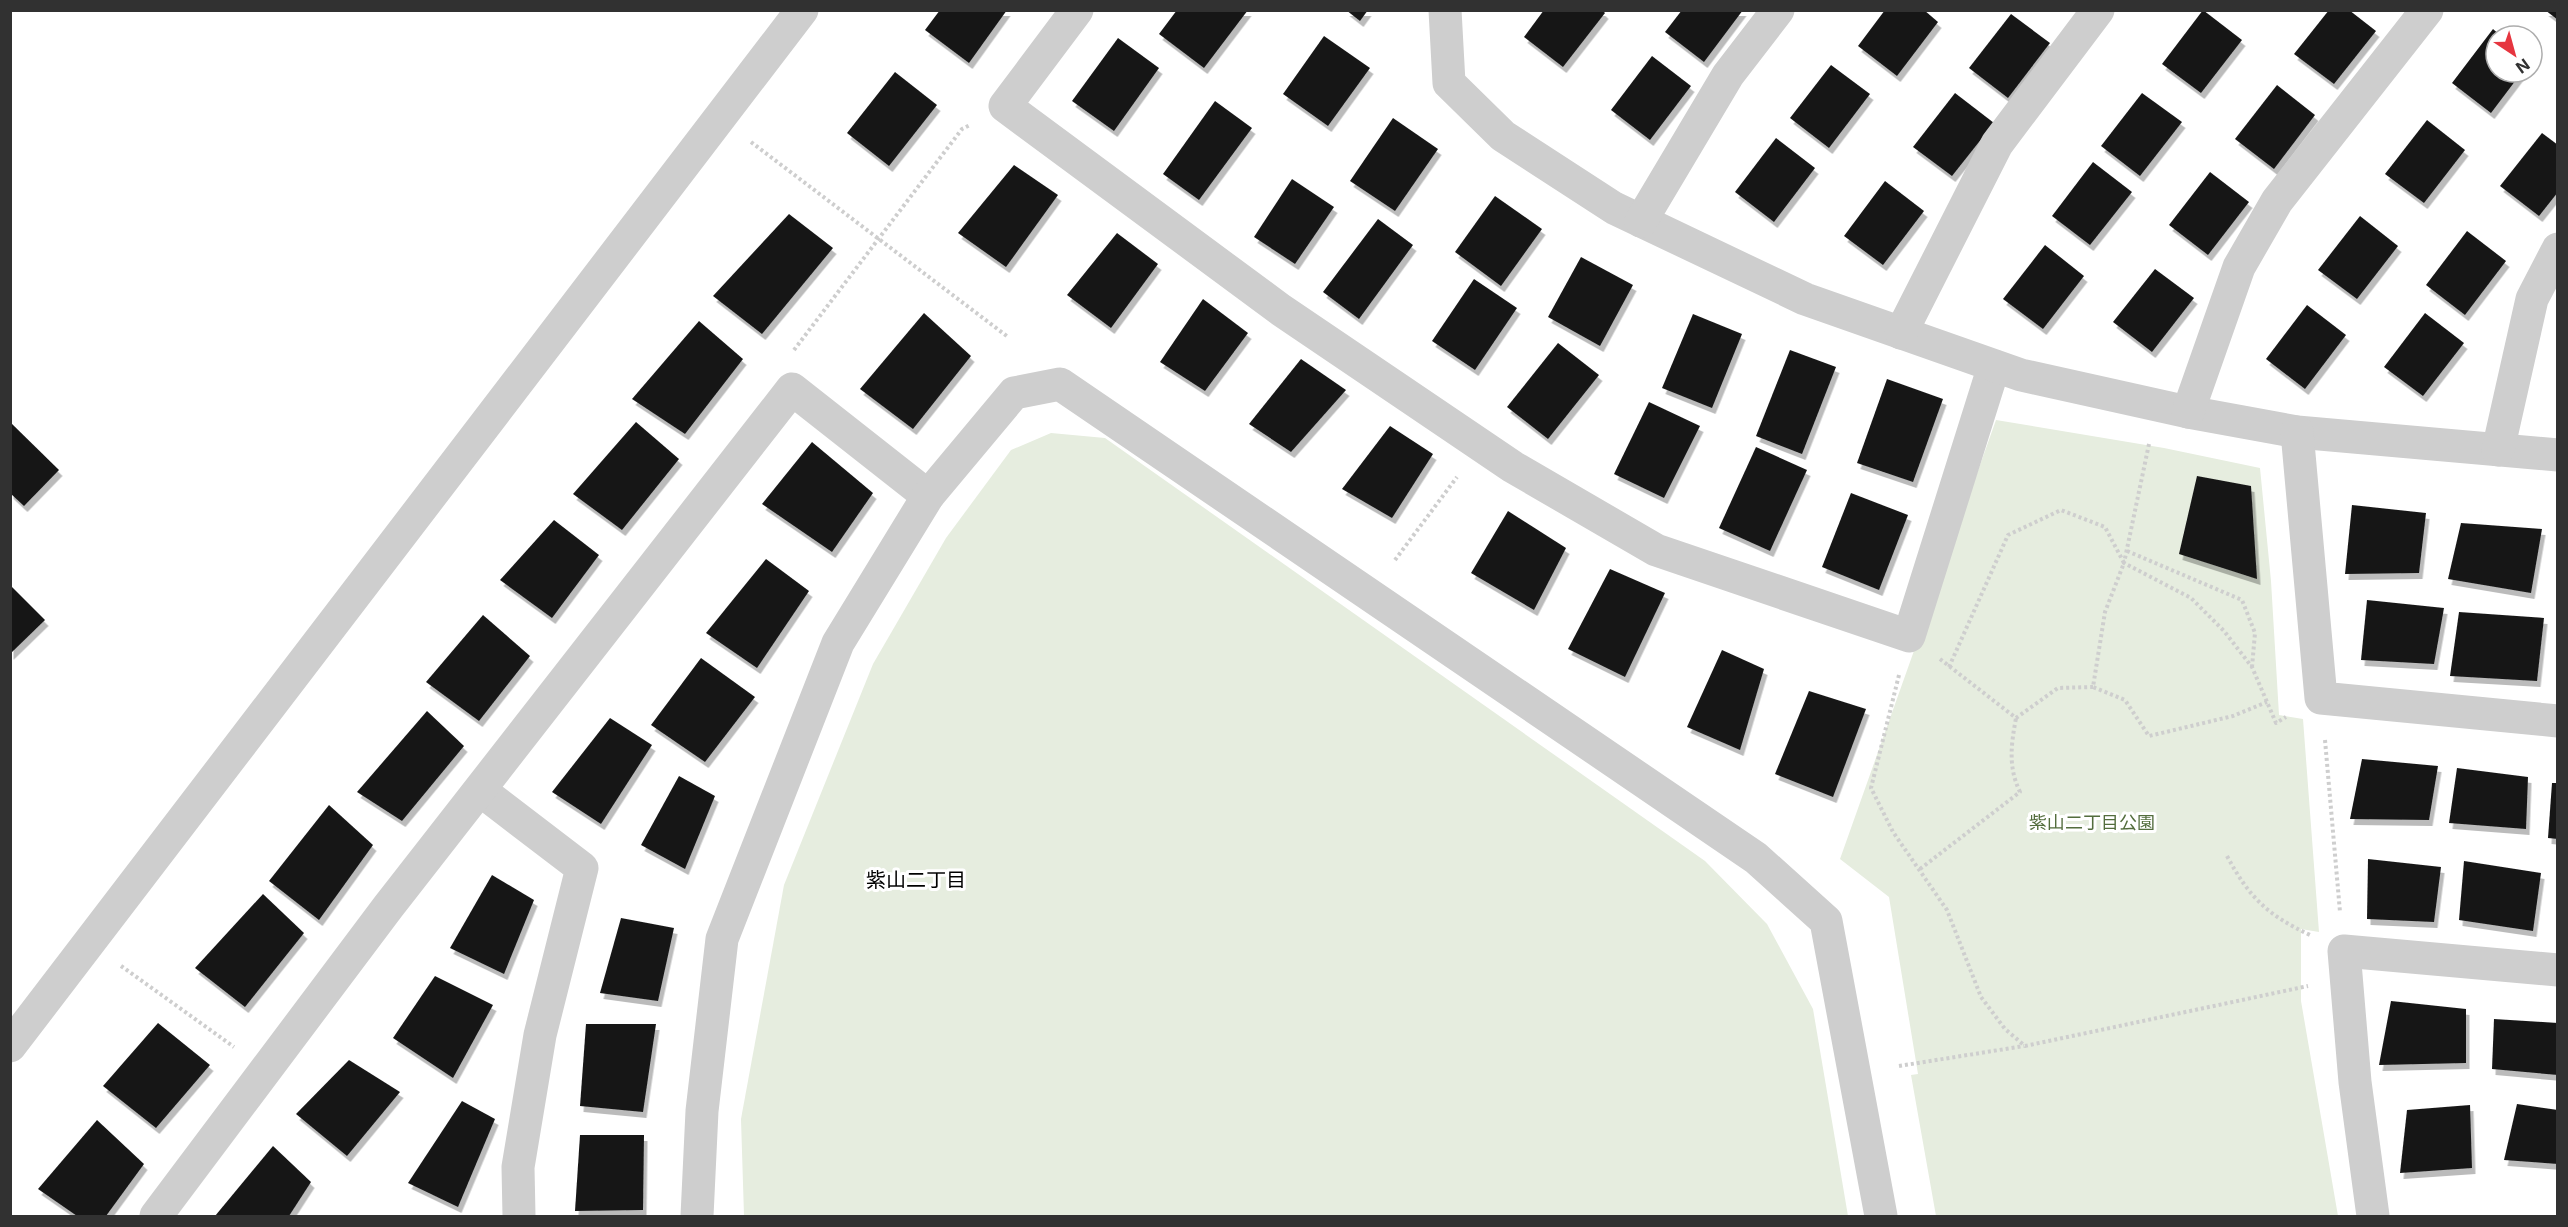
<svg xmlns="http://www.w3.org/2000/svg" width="2568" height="1227" font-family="Inter,'Noto Sans JP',sans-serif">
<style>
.green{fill:#e6eddf}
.building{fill:#181818;filter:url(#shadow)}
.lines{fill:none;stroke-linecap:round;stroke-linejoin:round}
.path{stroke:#cecece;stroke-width:4;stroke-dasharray:3 3;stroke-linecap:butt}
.minor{stroke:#cecece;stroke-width:33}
.tertiary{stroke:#cecece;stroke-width:33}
.labels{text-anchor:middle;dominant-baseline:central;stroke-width:6;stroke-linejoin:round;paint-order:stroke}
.park-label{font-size:18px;fill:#536d3d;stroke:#fff}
.neighbourhood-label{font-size:20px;fill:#000;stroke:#fff}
</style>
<defs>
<filter id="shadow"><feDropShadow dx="3.5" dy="6" stdDeviation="0" flood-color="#0004"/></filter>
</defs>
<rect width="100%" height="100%" fill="#fff"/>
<g class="green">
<path d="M 1996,420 L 2164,448 L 2260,468 L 2271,581 L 2279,715 L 2303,719 L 2319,932 L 2301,929 L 2301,1001 L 2338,1216 L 1936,1216 L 1911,1075 L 1918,1074 L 1889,897 L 1840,859 Z"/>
<path d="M 1051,433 L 1105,438 L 1705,861 L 1767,924 L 1813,1009 L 1848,1216 L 744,1216 L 741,1119 L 784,885 L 873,664 L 946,538 L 1011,450 Z"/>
</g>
<g class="building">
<path d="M 940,10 L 1007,10 L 969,63 L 925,30 Z"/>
<path d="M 1177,10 L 1248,10 L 1204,68 L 1159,34 Z"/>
<path d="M 1346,10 L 1368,10 L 1360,21 Z"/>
<path d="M 1544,10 L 1602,10 L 1605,13 L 1563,67 L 1524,37 Z"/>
<path d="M 1682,10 L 1743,10 L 1704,62 L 1665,32 Z"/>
<path d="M 1885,10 L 1924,10 L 1938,22 L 1897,76 L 1858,46 Z"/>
<path d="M 2203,10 L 2242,40 L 2201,93 L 2162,64 Z"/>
<path d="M 2329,10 L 2349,10 L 2376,31 L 2334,84 L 2294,54 Z"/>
<path d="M 2545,10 L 2558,10 L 2558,20 Z"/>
<path d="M 2011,14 L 2050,43 L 2008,98 L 1969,68 Z"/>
<path d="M 2493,29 L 2501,36 L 2496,36 L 2496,72 L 2522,72 L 2491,113 L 2452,83 Z"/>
<path d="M 1324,36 L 1370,68 L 1328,126 L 1283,94 Z"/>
<path d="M 1118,38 L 1159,68 L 1114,131 L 1072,101 Z"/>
<path d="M 1652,56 L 1691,86 L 1650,140 L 1611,110 Z"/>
<path d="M 1831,65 L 1870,94 L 1829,148 L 1790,118 Z"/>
<path d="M 895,72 L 937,105 L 889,166 L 847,133 Z"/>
<path d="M 2277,85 L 2315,115 L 2274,169 L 2235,139 Z"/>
<path d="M 1955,93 L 1994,123 L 1952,176 L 1913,147 Z"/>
<path d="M 2142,93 L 2182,122 L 2140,176 L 2101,146 Z"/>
<path d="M 1215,101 L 1252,128 L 1199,200 L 1163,174 Z"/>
<path d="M 1393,118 L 1438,149 L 1395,211 L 1350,181 Z"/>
<path d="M 2427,120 L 2465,150 L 2424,203 L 2385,174 Z"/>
<path d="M 2542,133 L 2558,145 L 2558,192 L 2539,216 L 2500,186 Z"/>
<path d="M 1776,138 L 1815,168 L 1774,222 L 1735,192 Z"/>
<path d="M 2093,162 L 2132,192 L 2090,245 L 2052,216 Z"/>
<path d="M 1014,165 L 1058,195 L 1006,267 L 958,233 Z"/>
<path d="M 2210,172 L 2249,202 L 2208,255 L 2169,225 Z"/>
<path d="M 1292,179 L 1334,207 L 1295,264 L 1254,237 Z"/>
<path d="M 1885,181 L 1924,211 L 1883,265 L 1844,236 Z"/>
<path d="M 1495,196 L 1542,229 L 1501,286 L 1455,252 Z"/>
<path d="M 789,214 L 833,248 L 762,334 L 713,296 Z"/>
<path d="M 2360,216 L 2398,246 L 2357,299 L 2318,270 Z"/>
<path d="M 1378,219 L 1413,245 L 1359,319 L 1323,292 Z"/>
<path d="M 2467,231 L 2506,261 L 2465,315 L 2426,285 Z"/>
<path d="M 1117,233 L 1158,264 L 1111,328 L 1067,295 Z"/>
<path d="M 2045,245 L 2084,276 L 2043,329 L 2003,299 Z"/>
<path d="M 1581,257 L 1633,285 L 1600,346 L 1548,317 Z"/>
<path d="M 2155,269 L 2194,298 L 2152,352 L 2113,322 Z"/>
<path d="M 1474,279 L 1517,308 L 1475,370 L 1432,341 Z"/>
<path d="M 1203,299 L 1248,333 L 1205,391 L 1160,362 Z"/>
<path d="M 2307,305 L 2346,335 L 2305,389 L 2266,359 Z"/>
<path d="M 924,313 L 971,356 L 913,429 L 860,389 Z"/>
<path d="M 2425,313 L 2464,343 L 2423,396 L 2384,367 Z"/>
<path d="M 1693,314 L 1742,334 L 1712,408 L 1662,388 Z"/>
<path d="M 699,321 L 743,359 L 685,434 L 632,399 Z"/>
<path d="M 1558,343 L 1599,375 L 1548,439 L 1507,407 Z"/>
<path d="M 1790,350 L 1836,367 L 1802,454 L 1756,436 Z"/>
<path d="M 1301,359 L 1346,390 L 1291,452 L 1249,424 Z"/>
<path d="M 1887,379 L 1943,399 L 1913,482 L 1857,463 Z"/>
<path d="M 1649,402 L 1700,426 L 1664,498 L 1614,474 Z"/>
<path d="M 10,422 L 59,470 L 24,506 L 10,493 Z"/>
<path d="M 636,422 L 679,459 L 622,530 L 573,494 Z"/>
<path d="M 1390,426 L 1433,454 L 1392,518 L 1342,489 Z"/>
<path d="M 812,442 L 873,493 L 832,552 L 762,504 Z"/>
<path d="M 1756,447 L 1807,470 L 1770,551 L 1719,528 Z"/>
<path d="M 2197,476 L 2251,486 L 2257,579 L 2179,554 Z"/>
<path d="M 1851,493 L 1908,515 L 1879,590 L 1822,567 Z"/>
<path d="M 2352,505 L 2426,513 L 2419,573 L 2345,574 Z"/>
<path d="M 1508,511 L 1566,548 L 1534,610 L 1471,573 Z"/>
<path d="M 554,520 L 599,555 L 552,618 L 500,580 Z"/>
<path d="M 2461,523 L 2542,529 L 2531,593 L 2448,579 Z"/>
<path d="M 766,559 L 809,591 L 757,668 L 706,633 Z"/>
<path d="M 1610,569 L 1665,593 L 1625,677 L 1568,649 Z"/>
<path d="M 10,585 L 45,620 L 10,654 Z"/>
<path d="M 2367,600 L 2444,608 L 2434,664 L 2361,660 Z"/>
<path d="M 2459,612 L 2544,618 L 2537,681 L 2450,676 Z"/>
<path d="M 483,615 L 530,656 L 479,721 L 426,682 Z"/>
<path d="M 1722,650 L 1764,669 L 1740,750 L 1687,727 Z"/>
<path d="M 701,658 L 755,697 L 705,762 L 651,725 Z"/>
<path d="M 1809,691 L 1866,709 L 1833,797 L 1775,774 Z"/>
<path d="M 427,711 L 464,746 L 402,821 L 357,792 Z"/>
<path d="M 610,718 L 652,745 L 601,824 L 552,792 Z"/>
<path d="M 2362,759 L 2438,766 L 2429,820 L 2350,819 Z"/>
<path d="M 2457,768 L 2528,777 L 2526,829 L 2449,823 Z"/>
<path d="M 679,776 L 715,796 L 685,869 L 641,845 Z"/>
<path d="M 2552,783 L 2558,783 L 2558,839 L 2548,838 Z"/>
<path d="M 329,805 L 373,845 L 319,920 L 269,881 Z"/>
<path d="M 2368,859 L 2441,867 L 2434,922 L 2367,919 Z"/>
<path d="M 2464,861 L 2541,873 L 2533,931 L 2459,920 Z"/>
<path d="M 492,875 L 534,900 L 504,974 L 450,948 Z"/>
<path d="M 263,894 L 304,933 L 245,1007 L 195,968 Z"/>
<path d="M 621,918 L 674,928 L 658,1001 L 600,993 Z"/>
<path d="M 435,976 L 493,1005 L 453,1078 L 393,1038 Z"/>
<path d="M 2391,1001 L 2466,1009 L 2466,1063 L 2379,1065 Z"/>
<path d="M 2494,1019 L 2558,1023 L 2558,1075 L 2492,1069 Z"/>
<path d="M 158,1023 L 210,1065 L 156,1128 L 103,1086 Z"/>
<path d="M 586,1024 L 656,1024 L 643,1112 L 580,1106 Z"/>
<path d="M 349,1060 L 400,1092 L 347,1156 L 296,1114 Z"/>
<path d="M 462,1101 L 495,1119 L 458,1207 L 408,1183 Z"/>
<path d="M 2517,1104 L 2558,1110 L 2558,1164 L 2504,1160 Z"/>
<path d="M 2470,1105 L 2472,1168 L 2400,1173 L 2407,1110 Z"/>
<path d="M 97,1120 L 144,1164 L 106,1216 L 77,1216 L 38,1189 Z"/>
<path d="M 580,1135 L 644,1135 L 643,1210 L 575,1211 Z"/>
<path d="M 273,1146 L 311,1182 L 289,1216 L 215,1216 Z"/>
</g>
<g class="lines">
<g class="path">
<path d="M 751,142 L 1008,337"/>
<path d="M 794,350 L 962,129 L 970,125"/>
<path d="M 2149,444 L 2124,563 L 2191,598 L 2224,631 L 2252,667 L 2276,723 L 2286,717"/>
<path d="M 2127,551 L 2242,600 L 2255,633 L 2252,667"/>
<path d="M 1395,560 L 1457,477"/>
<path d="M 1940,659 L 2016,718 L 2058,688 L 2093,687"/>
<path d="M 1949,667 L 2008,535 L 2061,510 L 2105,527 L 2124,563 L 2105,612 L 2093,687 L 2125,700 L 2149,736 L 2233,716 L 2267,702"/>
<path d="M 1899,675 L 1871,788 L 1893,832 L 1947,910 L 1981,997 L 2005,1029 L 2025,1046 L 2308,986"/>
<path d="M 2325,740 L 2340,912"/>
<path d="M 2227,856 C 2249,897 2267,915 2310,935"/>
<path d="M 1920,869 L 2020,792 C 2008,767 2011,745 2016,718"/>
<path d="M 121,966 L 234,1047"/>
<path d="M 1899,1066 L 2024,1046"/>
</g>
<g class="minor">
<path d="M 1077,10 L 1005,106 L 1281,310 L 1513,467 L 1656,550 L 1909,636 L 1994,366"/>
<path d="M 1445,10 L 1449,83 L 1503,136 L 1614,208 L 1805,299 L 2021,375 L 2188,412 L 2297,432 L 2558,455"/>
<path d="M 1641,221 L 1728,75 L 1778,10"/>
<path d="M 1901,333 L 1997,144 L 2098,10"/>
<path d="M 2188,412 L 2239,267 L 2277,201 L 2427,10"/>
<path d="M 2297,432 L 2321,698 L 2558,721"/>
<path d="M 2498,450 L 2532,299 L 2558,249"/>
<path d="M 480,790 L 582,868 L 540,1035 L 518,1167 L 519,1216"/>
<path d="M 156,1216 L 388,907 L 792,389 L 928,496"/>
<path d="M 697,1216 L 702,1111 L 722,939 L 838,643 L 928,496 L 1014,393 L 1060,384 L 1756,858 L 1826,921 L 1881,1216"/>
<path d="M 2373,1216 L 2355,1082 L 2344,951 L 2558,970"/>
</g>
<path class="tertiary" d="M 10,1046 L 802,10"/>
</g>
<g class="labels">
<g class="park-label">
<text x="2092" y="822">紫山二丁目公園</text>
</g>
<g class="neighbourhood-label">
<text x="916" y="880">紫山二丁目</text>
</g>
</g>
<rect width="2568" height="1227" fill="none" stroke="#313131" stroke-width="24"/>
<g transform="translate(2514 54) rotate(144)"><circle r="28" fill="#ffffff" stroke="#adadad" stroke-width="1.5"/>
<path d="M0-4.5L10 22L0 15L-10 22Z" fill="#e6353f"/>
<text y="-9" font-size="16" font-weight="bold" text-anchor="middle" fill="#313131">N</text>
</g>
</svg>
